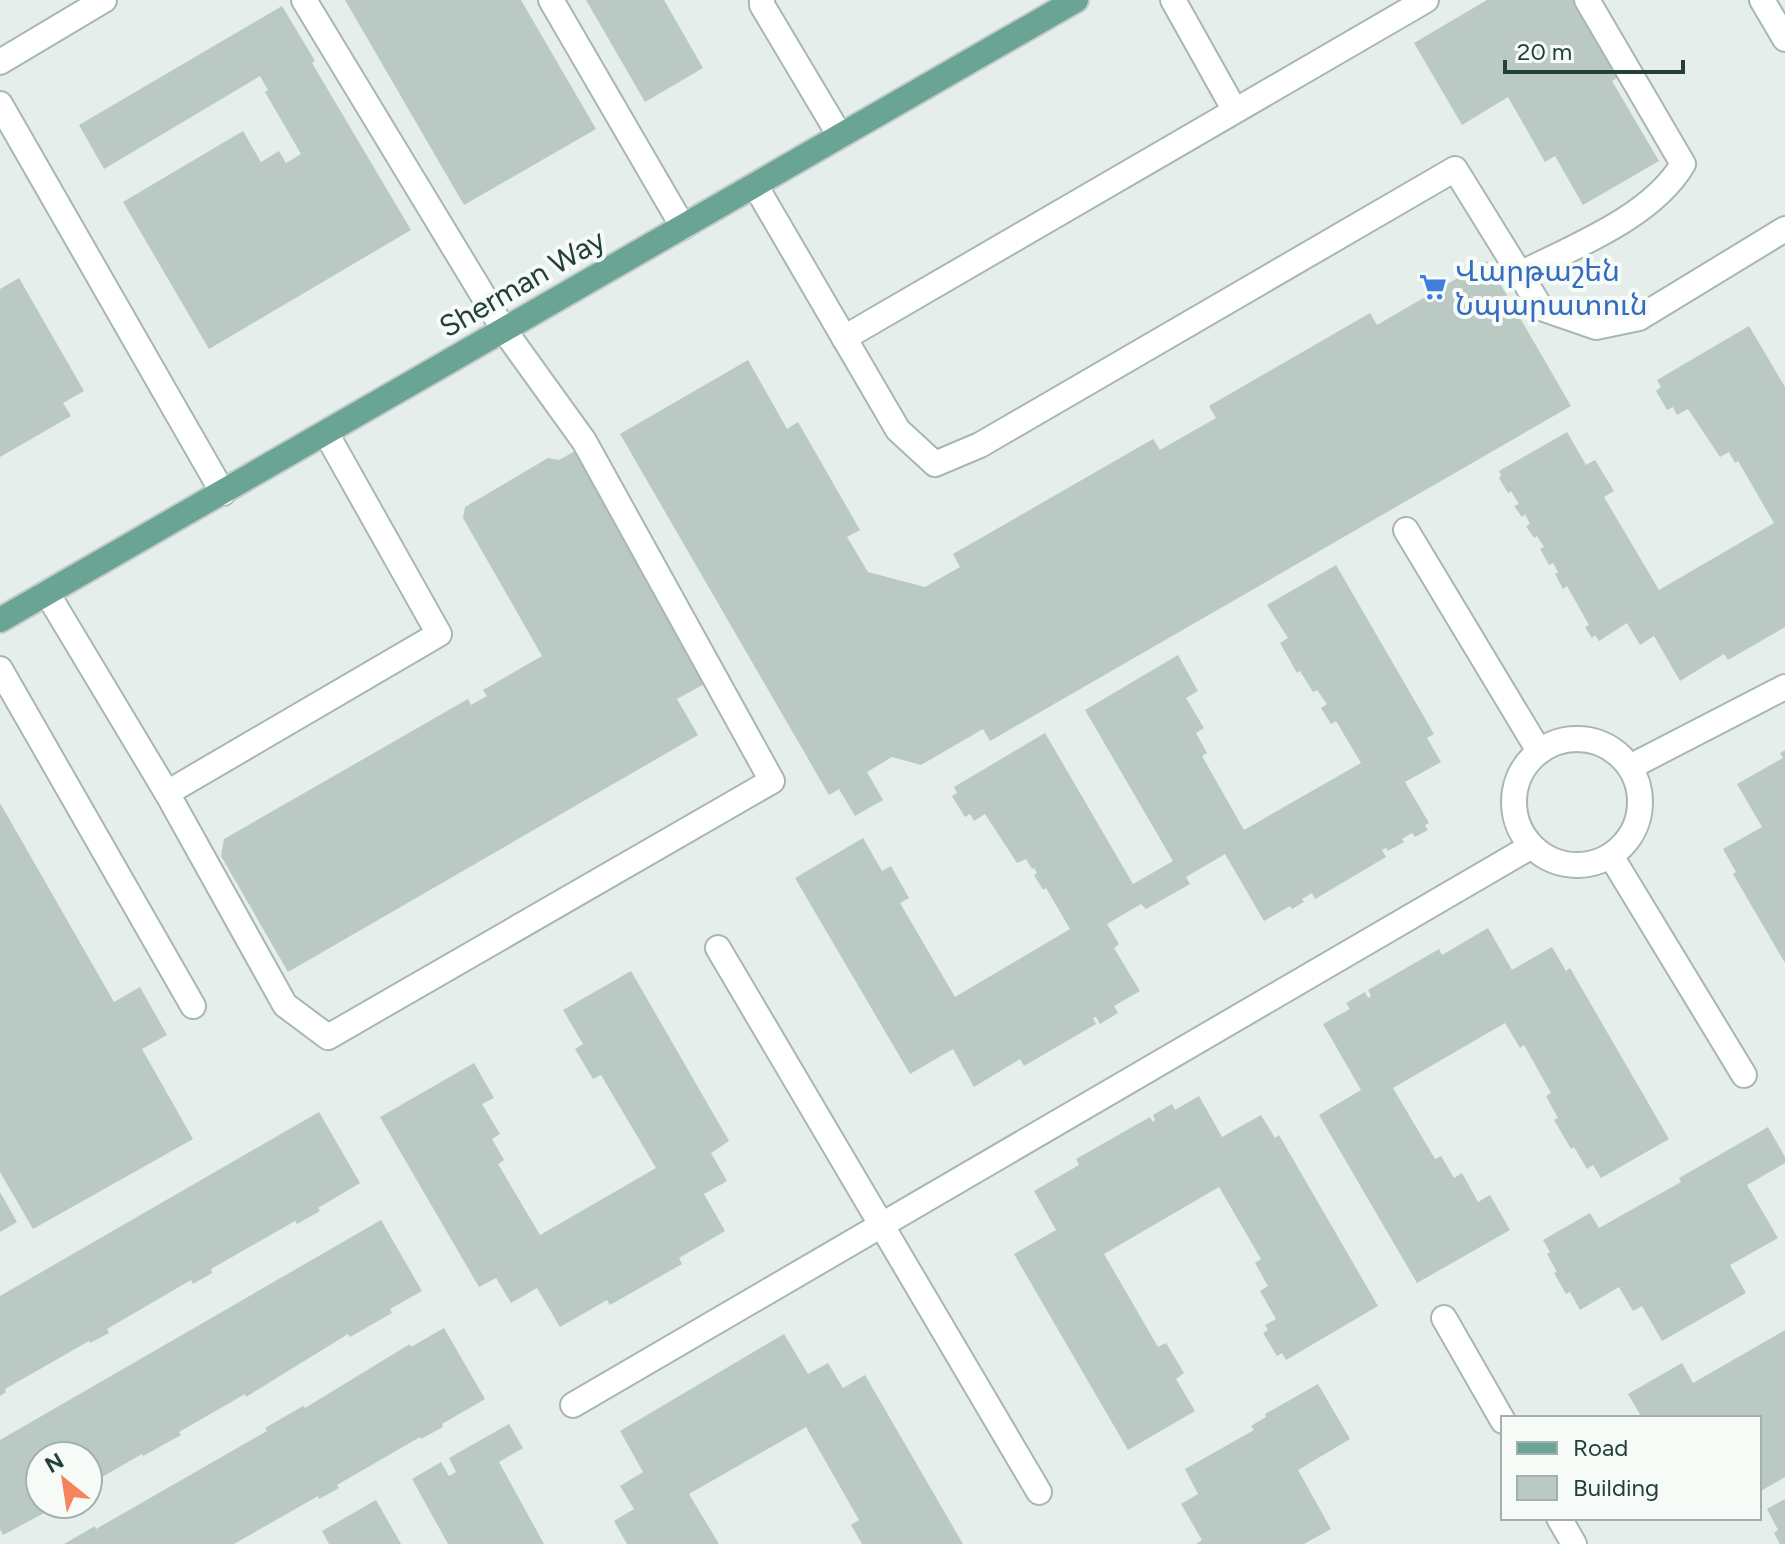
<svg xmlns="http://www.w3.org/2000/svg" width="1785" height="1544" font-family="Figtree,'Noto Sans Armenian',sans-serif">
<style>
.building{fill:#bac9c3}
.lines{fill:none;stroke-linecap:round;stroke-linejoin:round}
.service-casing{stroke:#a7b7b1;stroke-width:28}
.minor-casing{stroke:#a7b7b1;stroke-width:28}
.secondary-casing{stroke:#a3bab2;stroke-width:28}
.primary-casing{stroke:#c2cac8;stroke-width:28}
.service{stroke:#fff;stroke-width:24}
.minor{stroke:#fff;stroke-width:24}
.secondary{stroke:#fff;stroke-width:24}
.primary{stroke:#69a495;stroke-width:24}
.labels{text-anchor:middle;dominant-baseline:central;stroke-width:8;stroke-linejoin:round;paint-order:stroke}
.shop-label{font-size:30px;fill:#366cbe;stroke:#f6fbf8;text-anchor:start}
.street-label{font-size:30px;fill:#244139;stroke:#f6fbf8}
</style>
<rect width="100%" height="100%" fill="#e5eeea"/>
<g class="building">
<path d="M 345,0 L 521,0 L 596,129 L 464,205 Z"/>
<path d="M 586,0 L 664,0 L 703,68 L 645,102 Z"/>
<path d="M 1487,0 L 1578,0 L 1622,75 L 1612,81 L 1659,161 L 1583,205 L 1555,156 L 1545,162 L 1508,97 L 1462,125 L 1414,43 Z"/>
<path d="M 282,6 L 315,61 L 312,63 L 411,230 L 209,349 L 123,202 L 243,131 L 261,162 L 279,151 L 286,163 L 301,154 L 265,92 L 268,90 L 260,76 L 104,169 L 79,125 Z"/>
<path d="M 1487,261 L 1571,406 L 990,741 L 983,729 L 921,765 L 892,757 L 867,772 L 883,800 L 855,816 L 839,789 L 829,795 L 620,434 L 748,360 L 787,429 L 798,422 L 860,530 L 847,537 L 868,572 L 925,587 L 960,567 L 953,554 L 1153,439 L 1160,450 L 1216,418 L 1209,406 L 1370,313 L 1377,325 Z"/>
<path d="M 19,278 L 84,391 L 63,403 L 71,416 L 0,457 L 0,289 Z"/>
<path d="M 1749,326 L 1785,387 L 1785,627 L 1728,660 L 1724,654 L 1680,681 L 1654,636 L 1640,645 L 1627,623 L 1599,641 L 1595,635 L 1592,638 L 1585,627 L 1589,625 L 1567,586 L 1563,589 L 1555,574 L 1558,572 L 1553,563 L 1549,565 L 1540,549 L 1544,547 L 1537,536 L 1534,538 L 1526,526 L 1530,524 L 1525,514 L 1522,517 L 1514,506 L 1519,504 L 1511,491 L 1508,493 L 1499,478 L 1501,475 L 1499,471 L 1567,432 L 1586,465 L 1595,460 L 1614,491 L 1604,497 L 1659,590 L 1774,523 L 1738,461 L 1735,463 L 1729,452 L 1720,457 L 1688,409 L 1677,415 L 1673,407 L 1667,410 L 1656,391 L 1661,387 L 1657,380 Z"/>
<path d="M 577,450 L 710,681 L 677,699 L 698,735 L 288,972 L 221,856 L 224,839 L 468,699 L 471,705 L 487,696 L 483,690 L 542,656 L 463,518 L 465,507 L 548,458 L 559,460 Z"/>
<path d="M 1336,565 L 1434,734 L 1427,738 L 1441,762 L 1405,782 L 1429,823 L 1425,825 L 1428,830 L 1415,837 L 1412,833 L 1402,839 L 1404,842 L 1388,851 L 1386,848 L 1382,850 L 1386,857 L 1315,899 L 1312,893 L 1302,899 L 1304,902 L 1292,909 L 1290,906 L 1264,921 L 1225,854 L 1186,877 L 1190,884 L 1146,909 L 1141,904 L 1107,924 L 1119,944 L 1114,948 L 1140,991 L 1114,1006 L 1118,1013 L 1100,1024 L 1096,1017 L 1093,1018 L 1096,1024 L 1024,1066 L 1020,1059 L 974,1087 L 953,1049 L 910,1074 L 795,878 L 863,838 L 882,871 L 891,866 L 909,898 L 900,903 L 955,997 L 1070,929 L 1046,888 L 1043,890 L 1034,875 L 1037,873 L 1034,868 L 1032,869 L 1026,859 L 1017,863 L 985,814 L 974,821 L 970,814 L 965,817 L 952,796 L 957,793 L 954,787 L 1045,733 L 1133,884 L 1173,861 L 1085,710 L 1178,655 L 1198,691 L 1186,698 L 1204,728 L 1196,733 L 1207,753 L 1202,756 L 1244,830 L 1361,763 L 1336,721 L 1331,724 L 1321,708 L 1327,704 L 1317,690 L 1313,692 L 1300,671 L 1297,673 L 1280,643 L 1288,638 L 1267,605 Z"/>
<path d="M 1785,750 L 1785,963 L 1733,874 L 1736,872 L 1723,849 L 1762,827 L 1737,784 L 1783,758 L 1780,753 Z"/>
<path d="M 0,803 L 114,1002 L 140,987 L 167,1035 L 142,1049 L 193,1139 L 33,1229 L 0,1172 Z"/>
<path d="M 1488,928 L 1512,970 L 1552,947 L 1566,971 L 1570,968 L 1669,1139 L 1601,1178 L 1593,1165 L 1587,1169 L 1574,1147 L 1571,1149 L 1554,1120 L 1558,1118 L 1546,1096 L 1551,1093 L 1524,1045 L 1520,1048 L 1505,1023 L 1393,1088 L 1435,1159 L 1441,1156 L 1454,1178 L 1462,1173 L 1478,1202 L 1490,1195 L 1510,1230 L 1417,1283 L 1319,1115 L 1361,1090 L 1323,1024 L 1350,1009 L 1346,1003 L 1365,992 L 1368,998 L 1371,996 L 1368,990 L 1439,949 L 1442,955 Z"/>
<path d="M 631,971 L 729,1141 L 711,1153 L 727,1181 L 704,1194 L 725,1231 L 679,1258 L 682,1264 L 610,1305 L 607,1300 L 560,1327 L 537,1288 L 511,1303 L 496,1278 L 479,1287 L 380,1117 L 474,1063 L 494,1098 L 482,1104 L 500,1134 L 492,1139 L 504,1160 L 498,1164 L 540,1235 L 656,1168 L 601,1075 L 593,1079 L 575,1049 L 583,1044 L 563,1010 Z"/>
<path d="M 1199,1096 L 1222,1137 L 1261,1115 L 1275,1138 L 1279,1135 L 1378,1306 L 1286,1360 L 1282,1353 L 1277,1356 L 1263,1333 L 1268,1330 L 1265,1325 L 1276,1319 L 1260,1291 L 1268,1286 L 1255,1263 L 1261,1259 L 1219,1187 L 1104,1254 L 1158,1347 L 1166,1343 L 1184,1373 L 1176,1379 L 1195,1411 L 1128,1450 L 1014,1254 L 1056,1230 L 1034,1191 L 1079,1165 L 1076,1159 L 1150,1117 L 1153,1122 L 1155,1120 L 1153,1115 L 1172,1104 L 1175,1110 Z"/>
<path d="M 319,1112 L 360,1183 L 318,1208 L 320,1211 L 297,1224 L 295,1221 L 211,1269 L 212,1273 L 193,1284 L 191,1280 L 107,1329 L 109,1333 L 90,1343 L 89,1341 L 5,1389 L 6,1392 L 0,1396 L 0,1296 Z"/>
<path d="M 1768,1127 L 1785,1157 L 1785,1163 L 1747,1185 L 1778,1238 L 1730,1265 L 1746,1293 L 1662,1341 L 1642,1306 L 1633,1311 L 1619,1287 L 1580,1310 L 1570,1292 L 1566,1294 L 1554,1273 L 1557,1272 L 1547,1254 L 1550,1252 L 1543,1240 L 1590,1213 L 1599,1228 L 1681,1182 L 1679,1178 Z"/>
<path d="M 0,1192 L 17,1222 L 0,1232 Z"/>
<path d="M 381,1220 L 422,1291 L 390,1309 L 392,1313 L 350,1337 L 348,1334 L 246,1397 L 245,1394 L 179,1432 L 181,1435 L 143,1456 L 142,1454 L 88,1485 L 88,1456 L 40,1456 L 40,1504 L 61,1504 L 3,1535 L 0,1529 L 0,1440 Z"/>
<path d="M 444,1328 L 485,1399 L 442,1424 L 443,1427 L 421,1439 L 420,1437 L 337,1485 L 339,1488 L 319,1499 L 318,1496 L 234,1544 L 64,1544 L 95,1526 L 96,1529 L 267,1431 L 265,1428 L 303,1406 L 305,1408 L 410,1344 L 411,1347 Z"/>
<path d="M 1785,1330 L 1785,1477 L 1759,1492 L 1759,1418 L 1642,1418 L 1628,1394 L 1682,1363 L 1693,1383 Z"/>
<path d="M 784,1334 L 808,1374 L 828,1363 L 843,1388 L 865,1375 L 963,1544 L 862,1544 L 851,1525 L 859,1520 L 806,1427 L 689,1494 L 719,1544 L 627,1544 L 614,1521 L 634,1509 L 620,1486 L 643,1472 L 620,1431 Z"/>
<path d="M 1318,1384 L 1350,1439 L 1298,1470 L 1331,1529 L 1304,1544 L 1196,1544 L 1202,1540 L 1181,1504 L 1198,1494 L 1185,1469 L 1254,1430 L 1251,1426 L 1266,1417 L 1265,1414 Z"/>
<path d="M 509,1424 L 523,1448 L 499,1462 L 544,1544 L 448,1544 L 412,1479 L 441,1462 L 449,1476 L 456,1472 L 449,1458 Z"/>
<path d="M 1785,1499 L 1785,1544 L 1780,1544 L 1774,1533 L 1778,1530 L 1767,1509 Z"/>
<path d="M 376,1500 L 401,1544 L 329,1544 L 322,1531 Z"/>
</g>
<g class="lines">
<g class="service-casing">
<g id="service">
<path d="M 551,0 L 683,227"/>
<path d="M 762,0 L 762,5 L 840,136"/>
<path d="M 1173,0 L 1234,109"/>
<path d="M 0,62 L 104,0"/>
<path d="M 0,104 L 223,493"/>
<path d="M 755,185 L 898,430 L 935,464 L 980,445 L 1455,169 L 1541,308 L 1596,327 L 1639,318 L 1785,229"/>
<path d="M 1520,274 C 1573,247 1652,217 1683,164 L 1587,0"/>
<path d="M 844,338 L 1426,0"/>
<path d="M 1406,530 L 1539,751"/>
<path d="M 47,593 L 167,793 L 439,634 L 326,433"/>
<path d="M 0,669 L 193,1006"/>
<circle cx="1577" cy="802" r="63"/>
<path d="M 1630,767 L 1785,687"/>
<path d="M 167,793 L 285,1005 L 328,1037 L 772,781 L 584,441 L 504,330 L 304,0"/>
<path d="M 1611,856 L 1744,1075"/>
<path d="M 718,948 L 1039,1492"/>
<path d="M 573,1405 L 1530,847"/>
</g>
</g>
<g class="minor-casing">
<g id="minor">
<path d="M 1444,1318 L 1503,1421"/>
<path d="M 1559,1518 L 1574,1544"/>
</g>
</g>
<g class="secondary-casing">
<path id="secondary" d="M 1762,0 L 1785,39"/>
</g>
<g class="primary-casing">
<path id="primary" d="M 0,620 L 1076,0"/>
</g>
<use href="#service" class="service"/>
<use href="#minor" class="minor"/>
<use href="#secondary" class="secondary"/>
<use href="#primary" class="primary"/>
</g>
<defs>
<g id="supermarket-bare" transform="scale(2.16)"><path d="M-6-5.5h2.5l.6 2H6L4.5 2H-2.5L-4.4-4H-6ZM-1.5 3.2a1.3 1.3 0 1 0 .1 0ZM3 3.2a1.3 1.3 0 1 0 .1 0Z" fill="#3f7fe0" stroke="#f6fbf8" stroke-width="2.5" paint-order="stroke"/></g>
</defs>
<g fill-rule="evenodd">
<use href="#supermarket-bare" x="1433" y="287"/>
</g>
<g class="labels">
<g class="shop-label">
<text x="1455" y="270">Վարթաշեն<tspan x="1455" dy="34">Նպարատուն</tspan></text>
</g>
<g class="street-label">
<text transform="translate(522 283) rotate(-30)">Sherman Way</text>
</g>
</g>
<rect x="1501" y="1416" width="260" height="104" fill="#f6fbf8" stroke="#a2b1ac" stroke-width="2"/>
<rect x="1517" y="1442" width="40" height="12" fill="#69a495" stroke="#a2b1ac" stroke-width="2"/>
<text x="1573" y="1456" font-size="24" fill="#244139">Road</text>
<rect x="1517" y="1476" width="40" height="24" fill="#bac9c3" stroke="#a2b1ac" stroke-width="2"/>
<text x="1573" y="1496" font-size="24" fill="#244139">Building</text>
<g transform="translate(64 1480) rotate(330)"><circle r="38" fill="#f6fbf8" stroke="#a2b1ac" stroke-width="2"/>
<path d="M0-6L14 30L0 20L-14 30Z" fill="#f4835e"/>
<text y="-12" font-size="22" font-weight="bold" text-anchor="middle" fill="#244139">N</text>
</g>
<path d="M1505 60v12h178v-12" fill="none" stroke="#244139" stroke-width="4"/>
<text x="1517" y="60" font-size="24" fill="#244139" stroke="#f6fbf8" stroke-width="6" paint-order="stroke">20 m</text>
</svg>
